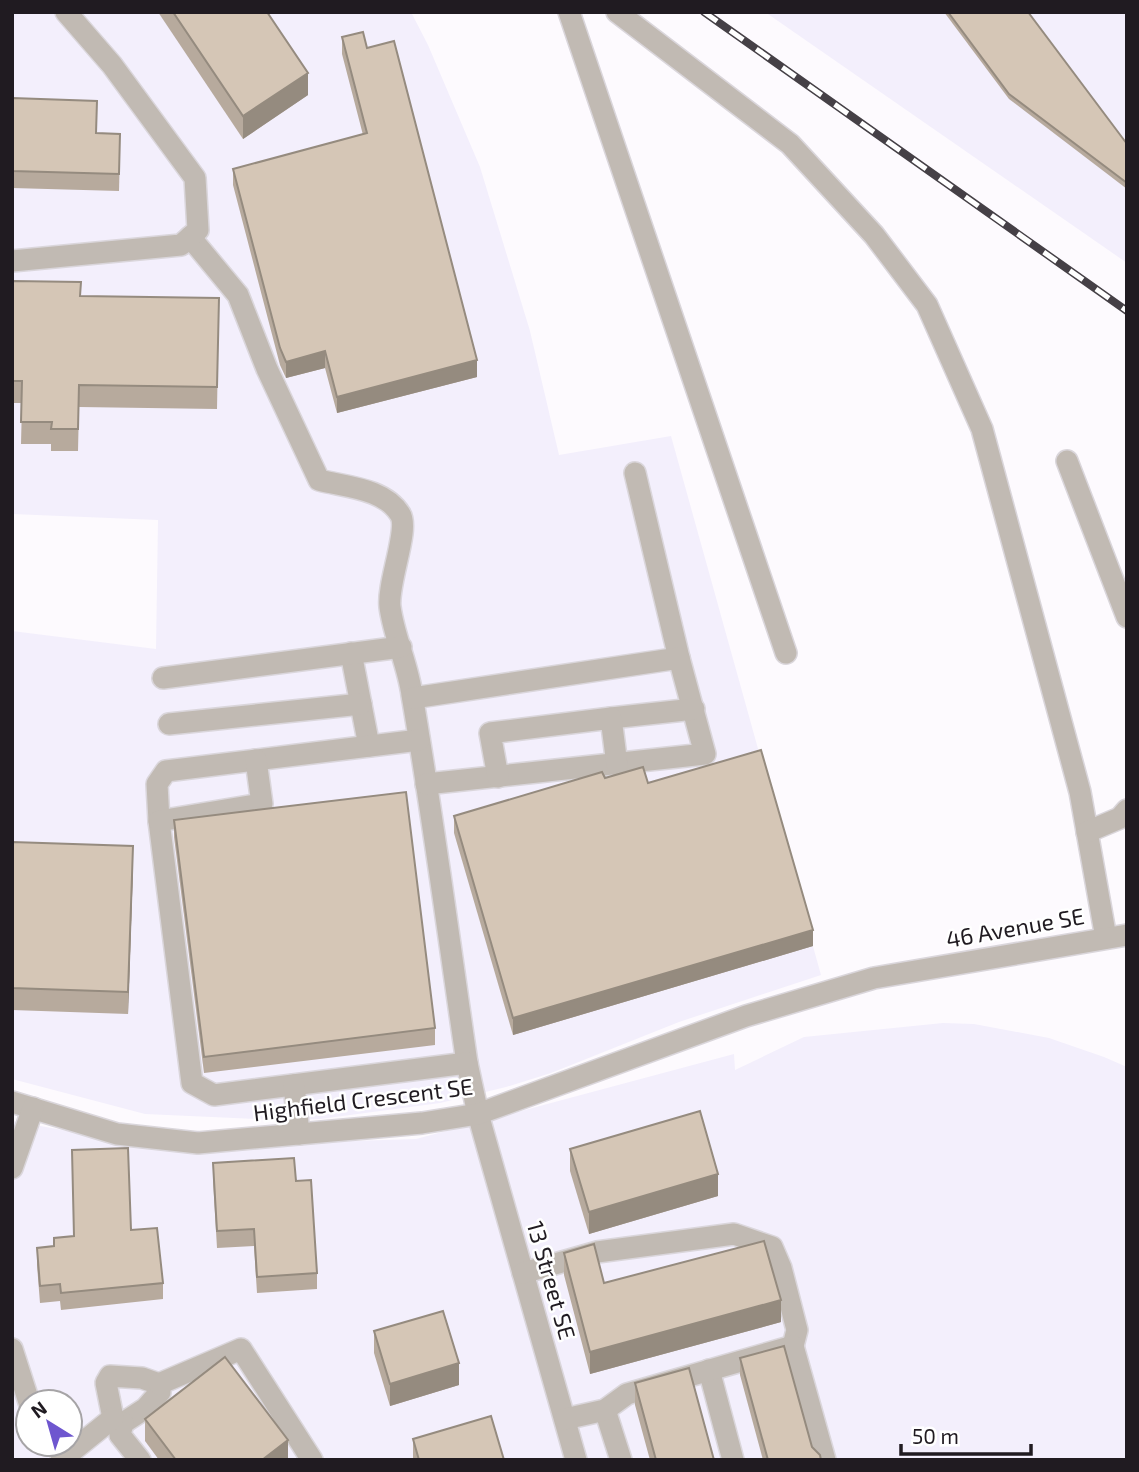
<svg xmlns="http://www.w3.org/2000/svg" width="1139" height="1472" font-family="'Exo 2',sans-serif">
<style>
.industrial{fill:#f3effc;fill-rule:evenodd}
.lines{fill:none;stroke-linecap:round;stroke-linejoin:round}
.minor-casing{stroke:#dad6db;stroke-width:24}
.minor{stroke:#c1bab3;stroke-width:21}
.rail-casing{stroke:#454046;stroke-width:8}
.rail{stroke:#fff;stroke-width:5;stroke-dasharray:16;stroke-linecap:butt}
.wall{fill:#b7aa9d}
.shaded-wall{fill:#958b7f}
.building{fill:#d5c6b6;stroke:#958b7f;stroke-width:2}
.labels{text-anchor:middle;dominant-baseline:central;stroke-width:5;stroke-linejoin:round;paint-order:stroke}
.street-label{font-size:23px;fill:#201b21;stroke:#fff}
</style>
<rect width="100%" height="100%" fill="#fdfafe"/>
<g class="industrial">
<path d="M 12,12 L 411,12 L 428,45 L 480,167 L 530,331 L 559,455 L 671,436 L 821,975 L 679,1022 L 551,1073 L 506,1087 L 440,1103 L 320,1119 L 277,1120 L 145,1114 L 12,1079 L 12,631 L 156,649 L 158,520 L 12,514 Z"/>
<path d="M 765,12 L 1127,12 L 1127,263 Z"/>
<path d="M 943,1023 L 974,1024 L 1049,1038 L 1104,1057 L 1127,1067 L 1127,1460 L 12,1460 L 12,1121 L 159,1147 L 416,1139 L 734,1054 L 735,1070 L 804,1037 ZM 28,1402 L 70,1402 L 70,1444 L 28,1444 Z"/>
</g>
<g class="lines">
<g class="minor-casing">
<g id="minor">
<path d="M 569,12 L 786,653"/>
<path d="M 617,12 L 790,144 L 874,235 L 927,305 L 982,429 L 1080,792 L 1106,938"/>
<path d="M 190,237 L 238,295 L 267,369 L 319,480 C 345,487 384,488 400,514 C 410,529 387,583 390,607 C 394,637 408,665 412,695 C 433,817 449,940 467,1063 L 478,1114 L 576,1460"/>
<path d="M 12,261 L 181,245 L 198,230 L 195,178 L 112,65 L 66,12"/>
<path d="M 1067,461 L 1127,617"/>
<path d="M 635,473 L 679,658"/>
<path d="M 351,653 L 369,746"/>
<path d="M 163,678 L 401,647"/>
<path d="M 413,698 L 679,658 L 705,754 L 426,784"/>
<path d="M 611,718 L 694,709"/>
<path d="M 169,724 L 361,704"/>
<path d="M 419,740 L 166,771 L 157,784 L 159,821 L 192,1083 L 214,1095 L 467,1063"/>
<path d="M 498,777 L 490,733 L 611,718 L 617,765"/>
<path d="M 159,821 L 262,804 L 256,760"/>
<path d="M 1087,832 L 1120,818 L 1127,810"/>
<path d="M 294,1085 L 299,1134"/>
<path d="M 12,1102 L 117,1134 L 198,1143 L 422,1123 L 478,1114 L 746,1016 L 874,978 L 1127,935"/>
<path d="M 12,1168 L 33,1108"/>
<path d="M 523,1273 L 597,1252 L 734,1234 L 772,1247 L 781,1268 L 797,1330 L 793,1346"/>
<path d="M 12,1349 L 29,1402"/>
<path d="M 709,1370 L 733,1460"/>
<path d="M 110,1376 L 142,1378 L 159,1384 L 160,1392 L 146,1408 L 123,1423 L 113,1418 L 106,1383 Z"/>
<path d="M 159,1384 L 241,1349 L 312,1460"/>
<path d="M 605,1410 L 621,1460"/>
<path d="M 565,1419 L 605,1410 L 627,1394 L 793,1346 L 825,1460"/>
<path d="M 123,1423 L 120,1435 L 140,1460"/>
<path d="M 61,1460 L 113,1418"/>
</g>
</g>
<use href="#minor" class="minor"/>
<g class="rail-casing">
<path id="rail" d="M 704,12 L 1127,311"/>
</g>
<use href="#rail" class="rail"/>
</g>
<g class="wall">
<path d="M 158,12 L 267,12 L 308,95 L 243,139 Z"/>
<path d="M 944,12 L 1028,12 L 1127,144 L 1127,189 L 1009,99 Z"/>
<path d="M 342,37 L 367,48 L 477,377 L 337,413 L 325,368 L 286,378 L 280,365 L 233,185 L 233,169 L 363,135 L 342,54 Z"/>
<path d="M 12,98 L 97,133 L 120,151 L 119,191 L 12,188 Z"/>
<path d="M 12,281 L 81,296 L 219,298 L 217,409 L 79,407 L 78,451 L 51,451 L 51,444 L 21,444 L 22,403 L 12,403 Z"/>
<path d="M 605,778 L 648,783 L 813,946 L 513,1035 L 454,833 L 454,816 Z"/>
<path d="M 174,820 L 435,1028 L 435,1045 L 204,1073 L 174,837 Z"/>
<path d="M 12,842 L 133,868 L 128,1014 L 12,1010 Z"/>
<path d="M 570,1149 L 718,1196 L 589,1234 L 570,1171 Z"/>
<path d="M 213,1163 L 296,1181 L 317,1273 L 317,1289 L 257,1293 L 254,1246 L 217,1248 L 213,1180 Z"/>
<path d="M 131,1230 L 163,1283 L 163,1299 L 61,1310 L 60,1301 L 40,1303 L 37,1265 L 37,1248 L 54,1246 L 54,1238 Z"/>
<path d="M 564,1253 L 604,1283 L 781,1322 L 590,1374 L 564,1275 Z"/>
<path d="M 374,1331 L 459,1385 L 390,1406 L 374,1353 Z"/>
<path d="M 740,1358 L 812,1447 L 821,1460 L 763,1460 L 740,1375 Z"/>
<path d="M 635,1383 L 714,1460 L 650,1460 L 635,1405 Z"/>
<path d="M 145,1419 L 288,1460 L 159,1460 L 145,1441 Z"/>
<path d="M 413,1439 L 504,1460 L 413,1460 Z"/>
</g>
<g class="shaded-wall">
<path d="M 308,73 L 308,95 L 243,139 L 243,116 Z"/>
<path d="M 325,351 L 325,368 L 286,378 L 286,362 Z"/>
<path d="M 477,360 L 477,377 L 337,413 L 337,397 Z"/>
<path d="M 133,846 L 133,868 L 128,1014 L 128,992 Z"/>
<path d="M 813,930 L 813,946 L 513,1035 L 513,1018 Z"/>
<path d="M 718,1174 L 718,1196 L 589,1234 L 589,1212 Z"/>
<path d="M 781,1300 L 781,1322 L 590,1374 L 590,1352 Z"/>
<path d="M 459,1363 L 459,1385 L 390,1406 L 390,1384 Z"/>
<path d="M 288,1440 L 288,1460 L 262,1460 Z"/>
</g>
<g class="building">
<path d="M 173,12 L 267,12 L 308,73 L 243,116 Z"/>
<path d="M 948,12 L 1028,12 L 1127,144 L 1127,183 L 1009,94 Z"/>
<path d="M 363,32 L 367,48 L 394,41 L 477,360 L 337,397 L 325,351 L 286,362 L 280,348 L 233,169 L 367,133 L 342,37 Z"/>
<path d="M 12,98 L 97,101 L 96,133 L 120,134 L 119,174 L 12,171 Z"/>
<path d="M 12,281 L 81,282 L 80,296 L 219,298 L 217,387 L 79,385 L 78,429 L 51,429 L 52,422 L 21,422 L 22,381 L 12,381 Z"/>
<path d="M 761,750 L 813,930 L 513,1018 L 454,816 L 602,772 L 605,778 L 643,767 L 648,783 Z"/>
<path d="M 406,792 L 435,1028 L 204,1057 L 174,820 Z"/>
<path d="M 12,842 L 133,846 L 128,992 L 12,988 Z"/>
<path d="M 700,1111 L 718,1174 L 589,1212 L 570,1149 Z"/>
<path d="M 128,1148 L 131,1230 L 157,1228 L 163,1283 L 61,1293 L 60,1284 L 40,1286 L 37,1248 L 54,1246 L 54,1238 L 74,1236 L 72,1150 Z"/>
<path d="M 294,1158 L 296,1181 L 311,1180 L 317,1273 L 257,1277 L 254,1229 L 217,1231 L 213,1163 Z"/>
<path d="M 764,1241 L 781,1300 L 590,1352 L 564,1253 L 594,1244 L 604,1283 Z"/>
<path d="M 443,1311 L 459,1363 L 390,1384 L 374,1331 Z"/>
<path d="M 784,1346 L 812,1447 L 820,1455 L 821,1460 L 768,1460 L 740,1358 Z"/>
<path d="M 225,1357 L 288,1440 L 262,1460 L 176,1460 L 145,1419 Z"/>
<path d="M 689,1368 L 714,1460 L 656,1460 L 635,1383 Z"/>
<path d="M 491,1416 L 504,1460 L 419,1460 L 413,1439 Z"/>
</g>
<g class="labels">
<g class="street-label">
<text transform="translate(1015 927) rotate(-10)">46 Avenue SE</text>
<text transform="translate(363 1099) rotate(-7)">Highfield Crescent SE</text>
<text transform="translate(552 1280) rotate(74)">13 Street SE</text>
</g>
</g>
<rect width="1139" height="1472" fill="none" stroke="#201b21" stroke-width="28"/>
<g transform="translate(49 1423) rotate(323)"><circle r="33" fill="#ffffff" stroke="#a6a4a6" stroke-width="2"/>
<path d="M0-5L12 26L0 18L-12 26Z" fill="#6e56cf"/>
<text y="-10" font-size="19" font-weight="bold" text-anchor="middle" fill="#201b21">N</text>
</g>
<path d="M901 1444v10h130v-10" fill="none" stroke="#201b21" stroke-width="3.5"/>
<text x="912" y="1444" font-size="21" fill="#201b21" stroke="#ffffff" stroke-width="5" paint-order="stroke">50 m</text>
</svg>
